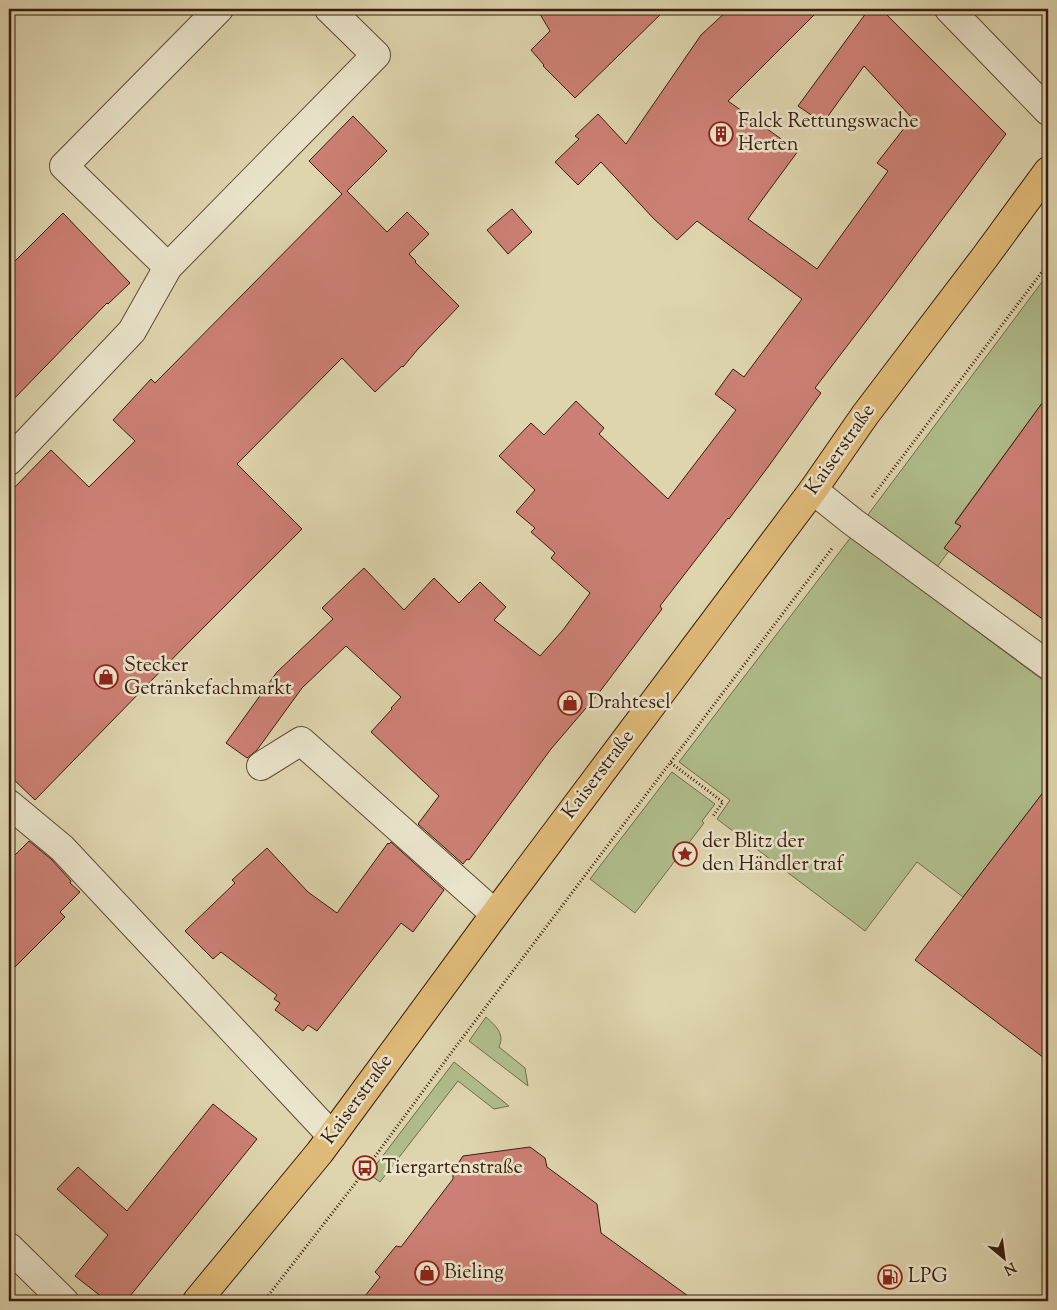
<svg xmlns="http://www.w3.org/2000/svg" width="1057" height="1310" font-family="'Sorts Mill Goudy',serif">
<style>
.green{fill:#b0bd8c;stroke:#746c4c}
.building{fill:#cc8075;stroke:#391c0c}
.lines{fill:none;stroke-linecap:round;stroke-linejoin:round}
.minor-casing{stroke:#624a35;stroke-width:30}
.major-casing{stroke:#391c0c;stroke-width:30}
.path{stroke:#391c0c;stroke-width:3;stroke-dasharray:1 2.5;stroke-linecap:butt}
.minor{stroke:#eae4cb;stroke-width:28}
.major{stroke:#dfba78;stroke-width:28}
.labels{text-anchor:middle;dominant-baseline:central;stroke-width:5;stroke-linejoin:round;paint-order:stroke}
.poi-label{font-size:20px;fill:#391c0c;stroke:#eae4cb;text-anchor:start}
.street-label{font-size:20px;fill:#391c0c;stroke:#eae4cb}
</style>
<rect width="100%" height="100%" fill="#ded5af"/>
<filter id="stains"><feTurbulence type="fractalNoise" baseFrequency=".004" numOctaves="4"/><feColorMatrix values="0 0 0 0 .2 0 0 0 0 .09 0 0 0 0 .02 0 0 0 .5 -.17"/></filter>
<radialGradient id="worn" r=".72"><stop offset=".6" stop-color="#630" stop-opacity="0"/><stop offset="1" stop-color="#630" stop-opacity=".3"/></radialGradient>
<g class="green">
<path d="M 1048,274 L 1048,395 L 955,522 L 961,526 L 945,548 L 949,551 L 937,567 L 867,516 Z"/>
<path d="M 851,537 L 1048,684 L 1048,786 L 963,897 L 917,862 L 865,931 L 717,819 L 730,800 L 679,762 Z"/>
<path d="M 672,772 L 715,804 L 702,821 L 704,823 L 635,913 L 590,879 Z"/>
<path d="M 486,1017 C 496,1026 505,1034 499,1047 L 525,1068 L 528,1086 L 469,1041 Z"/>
<path d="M 454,1062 L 509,1106 L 494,1109 L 458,1081 L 380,1182 L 369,1174 Z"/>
</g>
<g class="building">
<path d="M 537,9 L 666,9 L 575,98 L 543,66 L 544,65 L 531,50 L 550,31 Z"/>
<path d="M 729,9 L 820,9 L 728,101 L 798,151 L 748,219 L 817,269 L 888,171 L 877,163 L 912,118 L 864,66 L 823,123 L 798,106 L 869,9 L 881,9 L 1006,134 L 889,291 L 815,388 L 821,393 L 768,467 L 729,519 L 728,518 L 660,606 L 662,609 L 598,694 L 551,749 L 469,860 L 467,859 L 463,864 L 418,824 L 439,796 L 371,732 L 392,709 L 391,708 L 401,697 L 346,646 L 302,688 L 257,750 L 247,758 L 226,743 L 277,672 L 333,619 L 322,608 L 364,568 L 404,610 L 434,578 L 459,603 L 480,582 L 506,607 L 494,620 L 540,656 L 563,630 L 590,593 L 551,558 L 555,553 L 531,532 L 535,528 L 516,512 L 535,490 L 499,456 L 531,423 L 544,435 L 576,401 L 604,428 L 599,434 L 668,499 L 736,410 L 715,394 L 733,369 L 744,377 L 802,299 L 697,221 L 677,240 L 654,219 L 601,162 L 578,185 L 555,162 L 579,139 L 575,136 L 598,114 L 626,144 L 701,35 Z"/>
<path d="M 353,116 L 387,151 L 347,191 L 387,232 L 407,212 L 429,234 L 409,254 L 416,261 L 415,262 L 459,306 L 418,349 L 403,367 L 402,366 L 375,392 L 342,358 L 237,464 L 302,529 L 185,646 L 35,800 L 9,775 L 9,493 L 51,450 L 89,487 L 135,441 L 113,420 L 151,379 L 155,383 L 342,194 L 309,161 Z"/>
<path d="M 512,209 L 532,232 L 508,254 L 487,230 Z"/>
<path d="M 63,213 L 130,283 L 108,304 L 107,303 L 9,404 L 9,267 Z"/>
<path d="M 1048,395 L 1048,623 L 944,548 L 961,526 L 955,523 Z"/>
<path d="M 1048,786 L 1048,1061 L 915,960 Z"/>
<path d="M 29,841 L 51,859 L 71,881 L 70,883 L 80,892 L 60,912 L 65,917 L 9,973 L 9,861 Z"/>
<path d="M 391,842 L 444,890 L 413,932 L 401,923 L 317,1031 L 308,1025 L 303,1031 L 275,1010 L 280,1003 L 274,999 L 277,995 L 221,952 L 213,959 L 185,931 L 235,883 L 232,880 L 267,848 L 308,892 L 337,913 L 388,843 L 389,844 Z"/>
<path d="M 213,1104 L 257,1139 L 126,1301 L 107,1301 L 75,1276 L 108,1235 L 57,1189 L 78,1167 L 127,1211 Z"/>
<path d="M 530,1147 L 545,1158 L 547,1167 L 597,1204 L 601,1233 L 695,1301 L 361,1301 L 380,1277 L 375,1272 L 396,1246 L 401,1247 L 453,1179 L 453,1171 L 463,1156 Z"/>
</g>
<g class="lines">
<g class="minor-casing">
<g id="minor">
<path d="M 949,9 L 1048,111"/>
<path d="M 168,267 L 64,166 L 219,9"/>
<path d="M 9,461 L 132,331 L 168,267 L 376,55 L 329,9"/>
<path d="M 813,490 L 853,522 L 1048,665"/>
<path d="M 261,766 L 301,741 L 495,914"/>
<path d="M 9,804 L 62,848 L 332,1136"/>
<path d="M 9,1247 L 64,1301"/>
</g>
</g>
<g class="major-casing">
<path id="major" d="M 197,1301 L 320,1152 L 495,914 L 813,490 L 865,415 L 985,257 L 1048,171"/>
</g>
<g class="path">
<path d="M 872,497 L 1048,264"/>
<path d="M 671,763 L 723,802 L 713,816"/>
<path d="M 264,1301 L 354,1185 L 454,1049 L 833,547"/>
</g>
<use href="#minor" class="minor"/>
<use href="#major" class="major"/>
</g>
<defs>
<g id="building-ring" transform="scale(1.25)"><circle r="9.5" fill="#eae4cb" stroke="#8f2418" stroke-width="1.5"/><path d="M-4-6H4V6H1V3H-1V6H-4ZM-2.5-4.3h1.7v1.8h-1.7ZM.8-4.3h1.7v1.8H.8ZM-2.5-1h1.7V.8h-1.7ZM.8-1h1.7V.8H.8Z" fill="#8f2418"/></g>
<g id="shop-ring" transform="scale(1.25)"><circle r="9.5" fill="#eae4cb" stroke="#8f2418" stroke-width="1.5"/><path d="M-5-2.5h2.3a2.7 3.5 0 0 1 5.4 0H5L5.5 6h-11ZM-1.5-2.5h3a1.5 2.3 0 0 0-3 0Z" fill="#8f2418"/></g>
<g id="sight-ring" transform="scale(1.25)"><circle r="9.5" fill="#eae4cb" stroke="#8f2418" stroke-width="1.5"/><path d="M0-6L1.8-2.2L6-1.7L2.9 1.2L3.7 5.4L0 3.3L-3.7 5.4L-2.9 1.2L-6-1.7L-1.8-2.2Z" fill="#8f2418"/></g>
<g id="bus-ring" transform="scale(1.25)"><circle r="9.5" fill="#eae4cb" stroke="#8f2418" stroke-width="1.5"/><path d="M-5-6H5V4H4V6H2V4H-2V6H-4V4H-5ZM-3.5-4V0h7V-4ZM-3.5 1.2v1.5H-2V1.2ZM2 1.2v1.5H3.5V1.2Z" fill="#8f2418"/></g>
<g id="fuel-ring" transform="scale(1.25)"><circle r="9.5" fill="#eae4cb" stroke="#8f2418" stroke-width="1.5"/><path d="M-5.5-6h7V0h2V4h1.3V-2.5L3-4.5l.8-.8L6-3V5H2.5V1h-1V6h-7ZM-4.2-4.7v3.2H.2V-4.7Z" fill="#8f2418"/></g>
</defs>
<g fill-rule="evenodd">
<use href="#building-ring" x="721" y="134"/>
<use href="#shop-ring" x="106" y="677"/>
<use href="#shop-ring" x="570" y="703"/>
<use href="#sight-ring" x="685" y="854"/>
<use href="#bus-ring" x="365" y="1168"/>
<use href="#shop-ring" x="427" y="1273"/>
<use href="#fuel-ring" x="890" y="1277"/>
</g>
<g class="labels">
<g class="poi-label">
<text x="738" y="122">Falck Rettungswache<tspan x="738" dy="23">Herten</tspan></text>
<text x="124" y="666">Stecker<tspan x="124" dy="23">Getränkefachmarkt</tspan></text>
<text x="588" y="703">Drahtesel</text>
<text x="702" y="842">der Blitz der<tspan x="702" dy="23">den Händler traf</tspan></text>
<text x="382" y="1168">Tiergartenstraße</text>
<text x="444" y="1273">Bieling</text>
<text x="908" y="1277">LPG</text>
</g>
<g class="street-label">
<text transform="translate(841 450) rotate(-55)">Kaiserstraße</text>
<text transform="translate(599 775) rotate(-53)">Kaiserstraße</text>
<text transform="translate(358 1100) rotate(-54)">Kaiserstraße</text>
</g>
</g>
<rect width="1057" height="1310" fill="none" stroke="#ded5af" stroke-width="30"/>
<rect x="10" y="10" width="1037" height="1290" fill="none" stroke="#391c0c" stroke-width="2.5"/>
<rect x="15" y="15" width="1027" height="1280" fill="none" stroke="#391c0c"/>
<g transform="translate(1004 1258) rotate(151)" stroke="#eae4cb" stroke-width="4" paint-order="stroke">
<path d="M0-4L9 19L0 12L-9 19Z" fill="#391c0c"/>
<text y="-8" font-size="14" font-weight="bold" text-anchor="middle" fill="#391c0c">N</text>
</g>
<rect width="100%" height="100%" filter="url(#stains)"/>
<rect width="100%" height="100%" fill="url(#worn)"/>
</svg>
